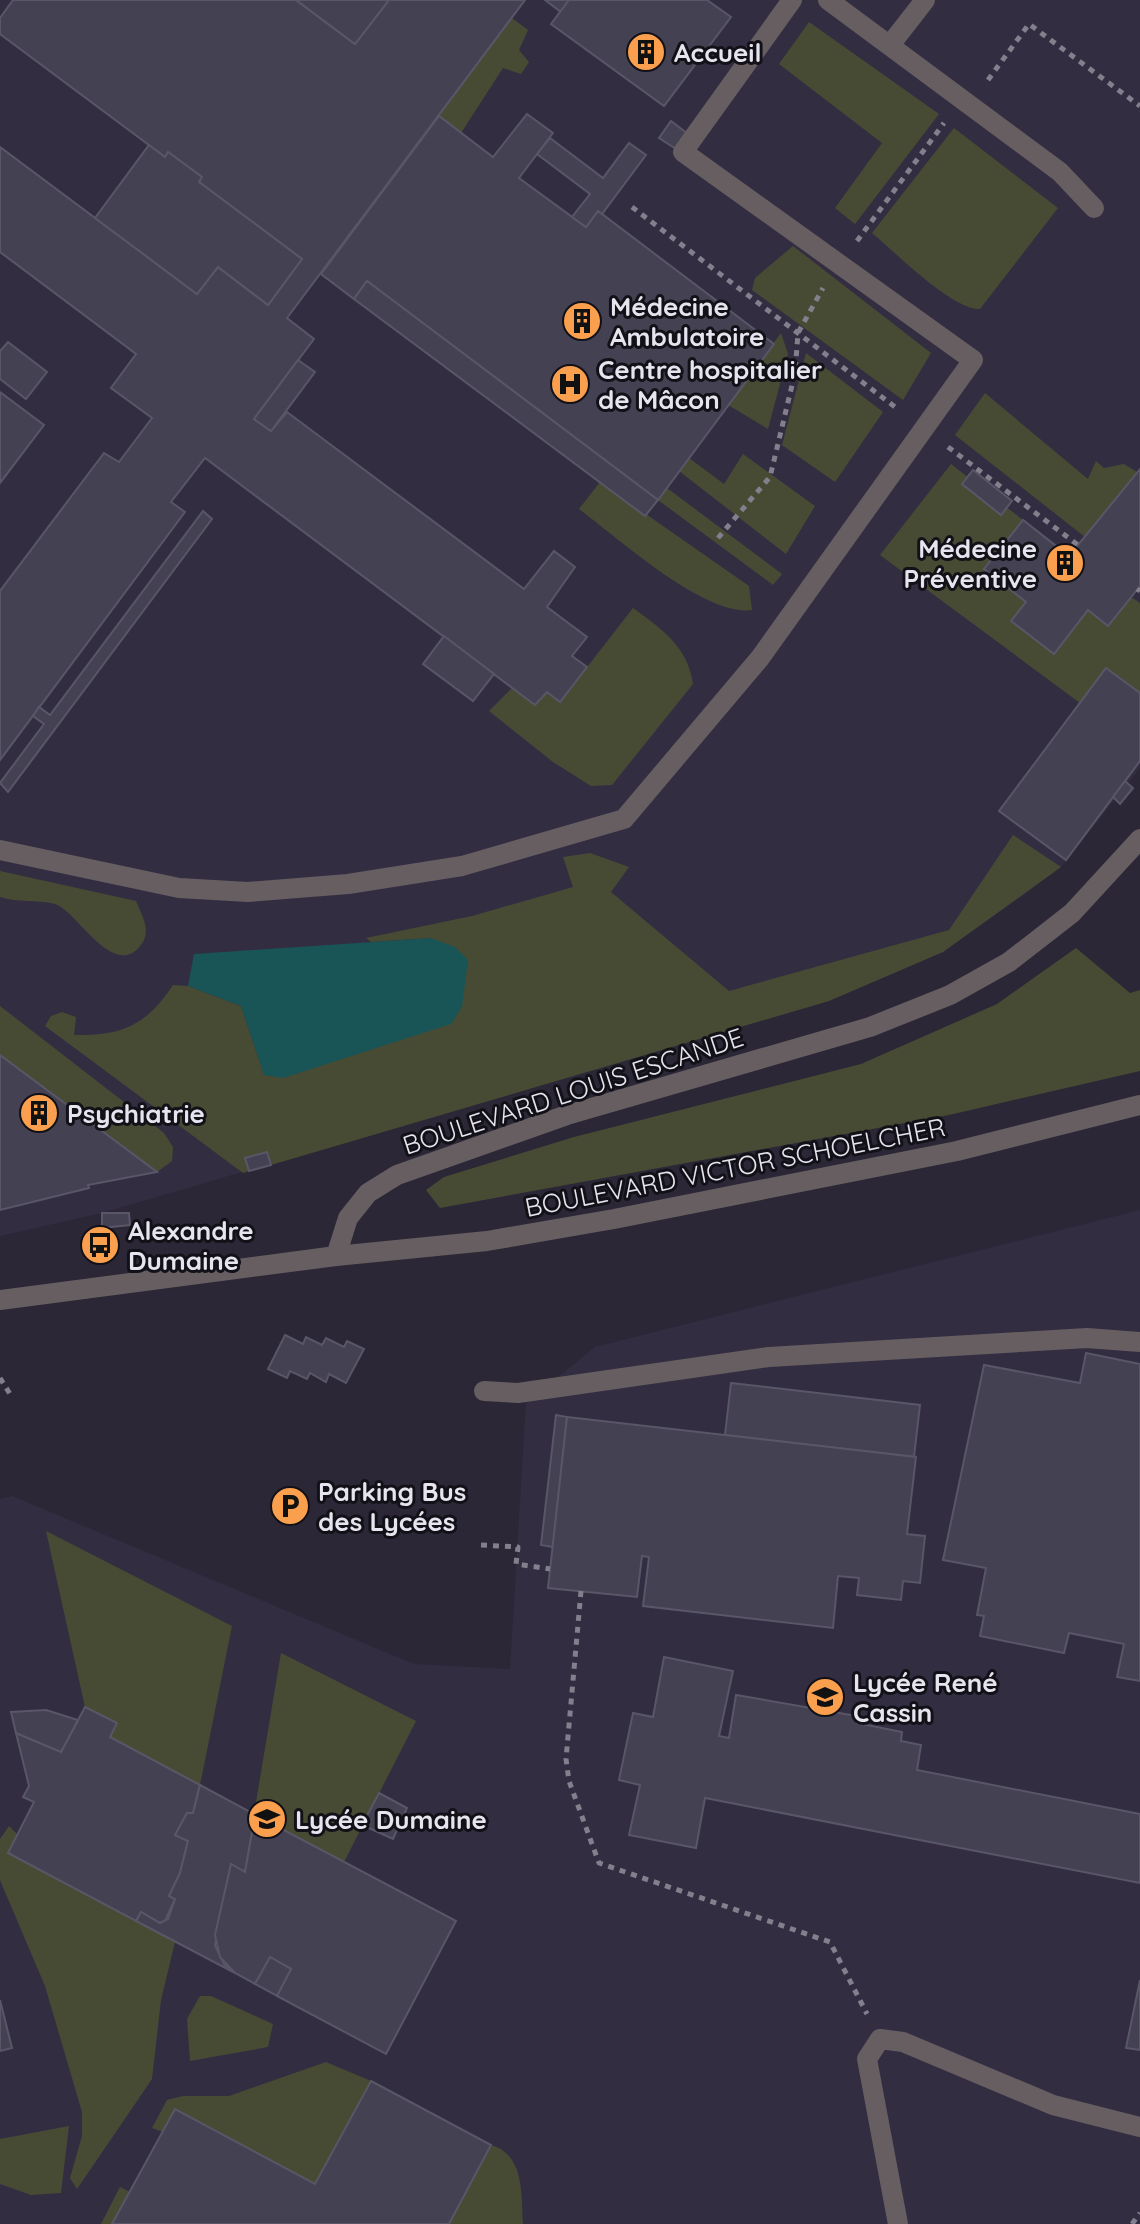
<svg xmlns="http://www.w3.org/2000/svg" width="1140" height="2224" font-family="Quicksand,sans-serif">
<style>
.built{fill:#332d42}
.green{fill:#484b34}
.water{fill:#195456}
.building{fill:#444152;stroke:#595668;stroke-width:2}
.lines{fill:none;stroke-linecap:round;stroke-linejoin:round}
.path{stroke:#837f8c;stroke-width:5;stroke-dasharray:6 6;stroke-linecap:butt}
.minor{stroke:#675e61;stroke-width:20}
.labels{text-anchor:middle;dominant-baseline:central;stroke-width:6;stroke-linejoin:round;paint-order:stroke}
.poi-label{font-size:26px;font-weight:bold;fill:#e6e4ee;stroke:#131118;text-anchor:start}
.street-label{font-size:26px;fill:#e6e4ee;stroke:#131118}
</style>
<rect width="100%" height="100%" fill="#2b2736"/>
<g class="built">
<path d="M 0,0 L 1140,0 L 1140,768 L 1061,867 L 1021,897 L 943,952 L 829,1001 L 102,1213 L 0,1236 Z"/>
<path d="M 1140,1210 L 1140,2224 L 0,2224 L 0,1499 L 12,1496 L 414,1664 L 510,1669 L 526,1403 L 595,1347 Z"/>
</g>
<g class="green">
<path d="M 512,18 L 528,30 L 519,50 L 529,62 L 521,74 L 503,68 L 461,133 L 439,116 Z"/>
<path d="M 809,22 L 939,114 L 855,224 L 835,208 L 882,143 L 779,64 Z"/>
<path d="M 954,128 L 1058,208 L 980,309 C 952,310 895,252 872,233 Z"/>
<path d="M 793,246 L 931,353 L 903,400 L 752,290 L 755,278 Z"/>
<path d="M 781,333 L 788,354 L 768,429 L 728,405 Z"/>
<path d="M 806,353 L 883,412 L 835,482 L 782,445 Z"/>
<path d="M 985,393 L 1088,479 L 1096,461 L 1104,468 L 1124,464 L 1137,472 L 1085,537 L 955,435 Z"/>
<path d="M 743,454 L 815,506 L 786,554 L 679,471 L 689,458 L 724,484 Z"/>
<path d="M 951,464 L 1023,520 L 985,569 L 1026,602 L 1012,622 L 1054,654 L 1088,610 L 1108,626 L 1131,597 L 1140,603 L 1140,693 L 1106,668 L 1080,703 L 880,555 Z"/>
<path d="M 600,482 L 749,586 L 752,610 C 705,617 618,538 579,509 Z"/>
<path d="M 667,488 L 782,574 L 773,585 L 658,500 Z"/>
<path d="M 633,608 C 662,629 688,647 693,684 L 612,785 L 591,786 L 553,762 L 489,711 L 512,688 L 535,705 L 547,692 L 560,702 Z"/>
<path d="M 1013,835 L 1061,867 L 943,952 L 829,1001 L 271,1165 L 246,1158 L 249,1171 L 243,1173 L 45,1026 L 51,1016 L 62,1012 L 76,1017 L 74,1035 C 121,1036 146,1026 173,985 L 188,986 L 241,1006 L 264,1074 L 431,938 L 371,942 L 366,938 L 472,916 L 573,887 L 563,857 L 590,853 L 629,867 L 611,892 L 729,991 L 949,930 Z"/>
<path d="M 0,871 L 136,901 C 141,914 151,929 143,942 C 115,985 78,911 55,904 C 37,899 18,903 0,897 Z"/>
<path d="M 1076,948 L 1130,993 L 1140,990 L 1140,1071 L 949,1115 L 440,1208 L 426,1190 L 444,1177 L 574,1137 L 861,1064 L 997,1004 Z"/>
<path d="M 0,1006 L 164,1133 L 173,1147 L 172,1161 L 157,1172 L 0,1055 Z"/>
<path d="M 46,1531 L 232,1626 L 200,1785 L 110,1737 L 116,1723 L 85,1707 Z"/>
<path d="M 281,1653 L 416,1721 L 344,1862 L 254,1814 Z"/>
<path d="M 9,1826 L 17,1834 L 8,1853 L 175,1942 L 161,2000 L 152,2079 L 77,2189 L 70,2178 L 82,2136 L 82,2112 L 45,1986 L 0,1880 L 0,1839 Z"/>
<path d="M 200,1996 L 211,1996 L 273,2024 L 268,2047 L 190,2061 L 187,2019 Z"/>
<path d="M 326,2062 L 371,2081 L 315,2184 L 176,2109 L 163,2132 L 152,2128 L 167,2100 L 183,2096 L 229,2096 Z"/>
<path d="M 69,2126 L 61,2193 L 31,2195 L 0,2184 L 0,2139 Z"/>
<path d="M 491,2145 C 525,2155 521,2194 523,2224 L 449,2224 Z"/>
<path d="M 120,2187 L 130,2192 L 112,2224 L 101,2224 Z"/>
</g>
<path class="water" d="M 431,938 L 455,947 L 468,960 L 462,1007 L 451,1024 L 283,1078 L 264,1075 L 241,1006 L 188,986 L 194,954 Z"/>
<g class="building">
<path d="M 13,0 L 296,0 L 355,44 L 389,0 L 525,0 L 287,318 L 314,339 L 254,419 L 271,431 L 287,412 L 524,589 L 554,551 L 575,567 L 547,607 L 587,637 L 572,656 L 587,667 L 560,702 L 547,692 L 535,705 L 205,458 L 171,502 L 185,512 L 0,760 L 0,591 L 104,453 L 119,462 L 152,418 L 111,388 L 136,354 L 0,252 L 0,147 L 197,294 L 218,267 L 268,305 L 302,259 L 199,182 L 202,177 L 168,152 L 165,157 L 0,34 L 0,18 Z"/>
<path d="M 296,0 L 389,0 L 355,44 Z"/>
<path d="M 545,0 L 569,0 L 561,12 Z"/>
<path d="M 569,0 L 707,0 L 731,17 L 664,106 L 551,24 Z"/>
<path d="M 527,114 L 553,133 L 519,178 L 586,227 L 598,211 L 774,344 L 658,500 L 367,281 L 354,299 L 321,274 L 439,116 L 493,157 Z"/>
<path d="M 671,121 L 688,134 L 676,149 L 659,138 Z"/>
<path d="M 550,138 L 603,178 L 629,143 L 646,155 L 602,214 L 598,211 L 586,227 L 572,217 L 590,194 L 537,154 Z"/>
<path d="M 149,145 L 165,157 L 168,152 L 202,177 L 199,182 L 302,259 L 268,305 L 218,267 L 197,294 L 95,218 Z"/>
<path d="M 367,281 L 658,500 L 645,516 L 354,299 Z"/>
<path d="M 8,342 L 47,372 L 26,399 L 0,379 L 0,351 Z"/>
<path d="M 298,360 L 315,372 L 271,431 L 254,419 Z"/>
<path d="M 0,392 L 44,425 L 0,483 Z"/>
<path d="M 1140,469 L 1140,586 L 1108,626 L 1088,610 L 1054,654 L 1011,621 L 1026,602 L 984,569 L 1023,520 L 1069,556 Z"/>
<path d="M 973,470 L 1012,501 L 1001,515 L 962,484 Z"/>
<path d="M 203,511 L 212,519 L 8,792 L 0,783 L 44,724 L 33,716 L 39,707 L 50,715 Z"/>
<path d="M 444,636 L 494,674 L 473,701 L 423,664 Z"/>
<path d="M 1106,668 L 1140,693 L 1140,761 L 1066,860 L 999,811 Z"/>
<path d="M 1125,781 L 1133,788 L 1120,804 L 1113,797 Z"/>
<path d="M 0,1055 L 157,1172 L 88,1185 L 89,1188 L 0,1210 Z"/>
<path d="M 267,1152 L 271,1165 L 249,1171 L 245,1158 Z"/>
<path d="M 102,1213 L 129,1213 L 130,1225 L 102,1228 Z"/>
<path d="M 285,1335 L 303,1344 L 306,1337 L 322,1345 L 326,1338 L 344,1347 L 347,1341 L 364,1349 L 346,1383 L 329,1374 L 326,1382 L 310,1373 L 307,1379 L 290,1371 L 287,1378 L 268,1369 Z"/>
<path d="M 1086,1353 L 1140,1364 L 1140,1681 L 1117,1677 L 1124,1644 L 1069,1633 L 1064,1653 L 980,1636 L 984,1616 L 977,1615 L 986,1568 L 943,1560 L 984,1365 L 1080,1383 Z"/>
<path d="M 731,1383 L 920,1405 L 914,1457 L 725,1435 Z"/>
<path d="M 556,1415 L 567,1417 L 553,1547 L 541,1545 Z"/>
<path d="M 567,1417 L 916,1457 L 907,1534 L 925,1536 L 920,1583 L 903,1581 L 901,1600 L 857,1595 L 859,1578 L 838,1576 L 833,1628 L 643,1606 L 649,1557 L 642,1556 L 637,1597 L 548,1588 Z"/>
<path d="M 664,1657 L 733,1671 L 719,1736 L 729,1738 L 736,1695 L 857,1716 L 857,1723 L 902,1732 L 901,1741 L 921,1745 L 917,1770 L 1140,1814 L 1140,1883 L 705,1798 L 696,1848 L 629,1835 L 640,1785 L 619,1780 L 633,1713 L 653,1717 Z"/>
<path d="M 85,1707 L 117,1723 L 110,1737 L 200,1785 L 193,1813 L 187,1813 L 175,1835 L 188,1841 L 180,1873 L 169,1896 L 175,1899 L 165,1921 L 160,1923 L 141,1912 L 136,1921 L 8,1853 L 34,1802 L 23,1797 L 29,1786 L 16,1733 L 61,1752 Z"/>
<path d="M 46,1710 L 78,1720 L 61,1752 L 16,1733 L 11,1712 Z"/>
<path d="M 200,1785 L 282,1829 L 280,1833 L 253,1827 L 245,1872 L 231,1864 L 215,1945 L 224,1964 L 235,1973 L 136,1921 L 141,1912 L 160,1923 L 168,1919 L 175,1899 L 169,1896 L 180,1873 L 188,1841 L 175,1835 L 187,1813 L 193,1813 Z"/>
<path d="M 379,1793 L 407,1808 L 393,1839 L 362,1825 Z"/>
<path d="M 253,1827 L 280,1833 L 282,1829 L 456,1921 L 386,2054 L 277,1996 L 291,1969 L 270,1957 L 255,1984 L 235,1973 L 220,1957 L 215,1935 L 231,1864 L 245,1872 Z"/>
<path d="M 270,1957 L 291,1969 L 277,1996 L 255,1984 Z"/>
<path d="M 1140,1980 L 1140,2050 L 1126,2048 Z"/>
<path d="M 0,2000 L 12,2048 L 0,2051 Z"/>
<path d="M 371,2081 L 491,2145 L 449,2224 L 112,2224 L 175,2109 L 315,2184 Z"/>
</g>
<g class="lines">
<g class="path">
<path d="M 988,80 L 1029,24 L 1140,106"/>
<path d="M 632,207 L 899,410"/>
<path d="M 857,241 L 944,123"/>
<path d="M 948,447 L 1078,545"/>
<path d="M 718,538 L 770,477 L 795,373 L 798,333 L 823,288"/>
<path d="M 1137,589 L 1140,591"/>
<path d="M 0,1378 L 10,1394"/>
<path d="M 481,1545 L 518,1547 L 516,1564 L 550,1569"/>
<path d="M 581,1591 L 566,1759 L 569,1781 L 599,1863 L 830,1942 L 867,2014"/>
<path d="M 1132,2224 L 1140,2213"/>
</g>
<g class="minor">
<path d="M 828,0 L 1060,172 L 1094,208"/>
<path d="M 890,45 L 925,0"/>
<path d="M 0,850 L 179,888 L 248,892 L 348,884 L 462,866 L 624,819 L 760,658 L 973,360 L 683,152 L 792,0"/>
<path d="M 336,1256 L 487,1241 L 614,1219 L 957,1151 L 1140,1105"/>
<path d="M 0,1300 L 336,1256 L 348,1218 L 368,1193 L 397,1175 L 567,1115 L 870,1027 L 950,995 L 1009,962 L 1072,913 L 1140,839"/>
<path d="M 484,1391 L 518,1393 L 769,1357 L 1087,1338 L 1140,1342"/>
<path d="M 898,2224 L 867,2059 L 880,2039 L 903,2042 L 1053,2105 L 1140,2127"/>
</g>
</g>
<defs>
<g id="building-disc" transform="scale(2)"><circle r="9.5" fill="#f99f4d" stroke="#131118"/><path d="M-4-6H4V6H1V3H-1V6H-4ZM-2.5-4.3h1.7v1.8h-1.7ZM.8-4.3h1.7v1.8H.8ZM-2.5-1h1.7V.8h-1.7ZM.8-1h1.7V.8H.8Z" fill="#111"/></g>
<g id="hospital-disc" transform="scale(2)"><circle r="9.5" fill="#f99f4d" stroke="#131118"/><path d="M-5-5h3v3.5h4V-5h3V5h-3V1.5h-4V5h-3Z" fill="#111"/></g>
<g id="bus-disc" transform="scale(2)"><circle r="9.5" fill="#f99f4d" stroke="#131118"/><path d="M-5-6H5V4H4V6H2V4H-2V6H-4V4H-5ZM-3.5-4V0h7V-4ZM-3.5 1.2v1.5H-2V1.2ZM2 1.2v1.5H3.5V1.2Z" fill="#111"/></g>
<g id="parking-disc" transform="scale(2)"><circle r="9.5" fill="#f99f4d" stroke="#131118"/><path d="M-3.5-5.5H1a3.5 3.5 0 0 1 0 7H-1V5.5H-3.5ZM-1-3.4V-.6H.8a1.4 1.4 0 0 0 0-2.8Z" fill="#111"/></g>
<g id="school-disc" transform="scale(2)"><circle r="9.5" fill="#f99f4d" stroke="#131118"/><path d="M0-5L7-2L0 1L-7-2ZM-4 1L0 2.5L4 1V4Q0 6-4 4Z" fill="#111"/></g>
</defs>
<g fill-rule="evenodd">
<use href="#building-disc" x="646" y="52"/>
<use href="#building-disc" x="582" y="321"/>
<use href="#hospital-disc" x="570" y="384"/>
<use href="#building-disc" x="1065" y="563"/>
<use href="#building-disc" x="39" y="1113"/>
<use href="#bus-disc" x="100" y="1245"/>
<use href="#parking-disc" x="290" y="1506"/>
<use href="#school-disc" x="825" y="1697"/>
<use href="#school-disc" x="267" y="1819"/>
</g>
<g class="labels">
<g class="poi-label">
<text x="674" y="52">Accueil</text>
<text x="610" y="306">Médecine<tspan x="610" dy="30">Ambulatoire</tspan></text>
<text x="598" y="369">Centre hospitalier<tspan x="598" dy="30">de Mâcon</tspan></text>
<text x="1037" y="548" text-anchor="end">Médecine<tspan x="1037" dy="30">Préventive</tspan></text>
<text x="67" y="1113">Psychiatrie</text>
<text x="128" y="1230">Alexandre<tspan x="128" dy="30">Dumaine</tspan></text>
<text x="318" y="1491">Parking Bus<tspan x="318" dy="30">des Lycées</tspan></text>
<text x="853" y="1682">Lycée René<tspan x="853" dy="30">Cassin</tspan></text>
<text x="295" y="1819">Lycée Dumaine</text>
</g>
<g class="street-label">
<text transform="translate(573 1091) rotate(-18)">BOULEVARD LOUIS ESCANDE</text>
<text transform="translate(735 1167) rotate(-11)">BOULEVARD VICTOR SCHOELCHER</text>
</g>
</g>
</svg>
